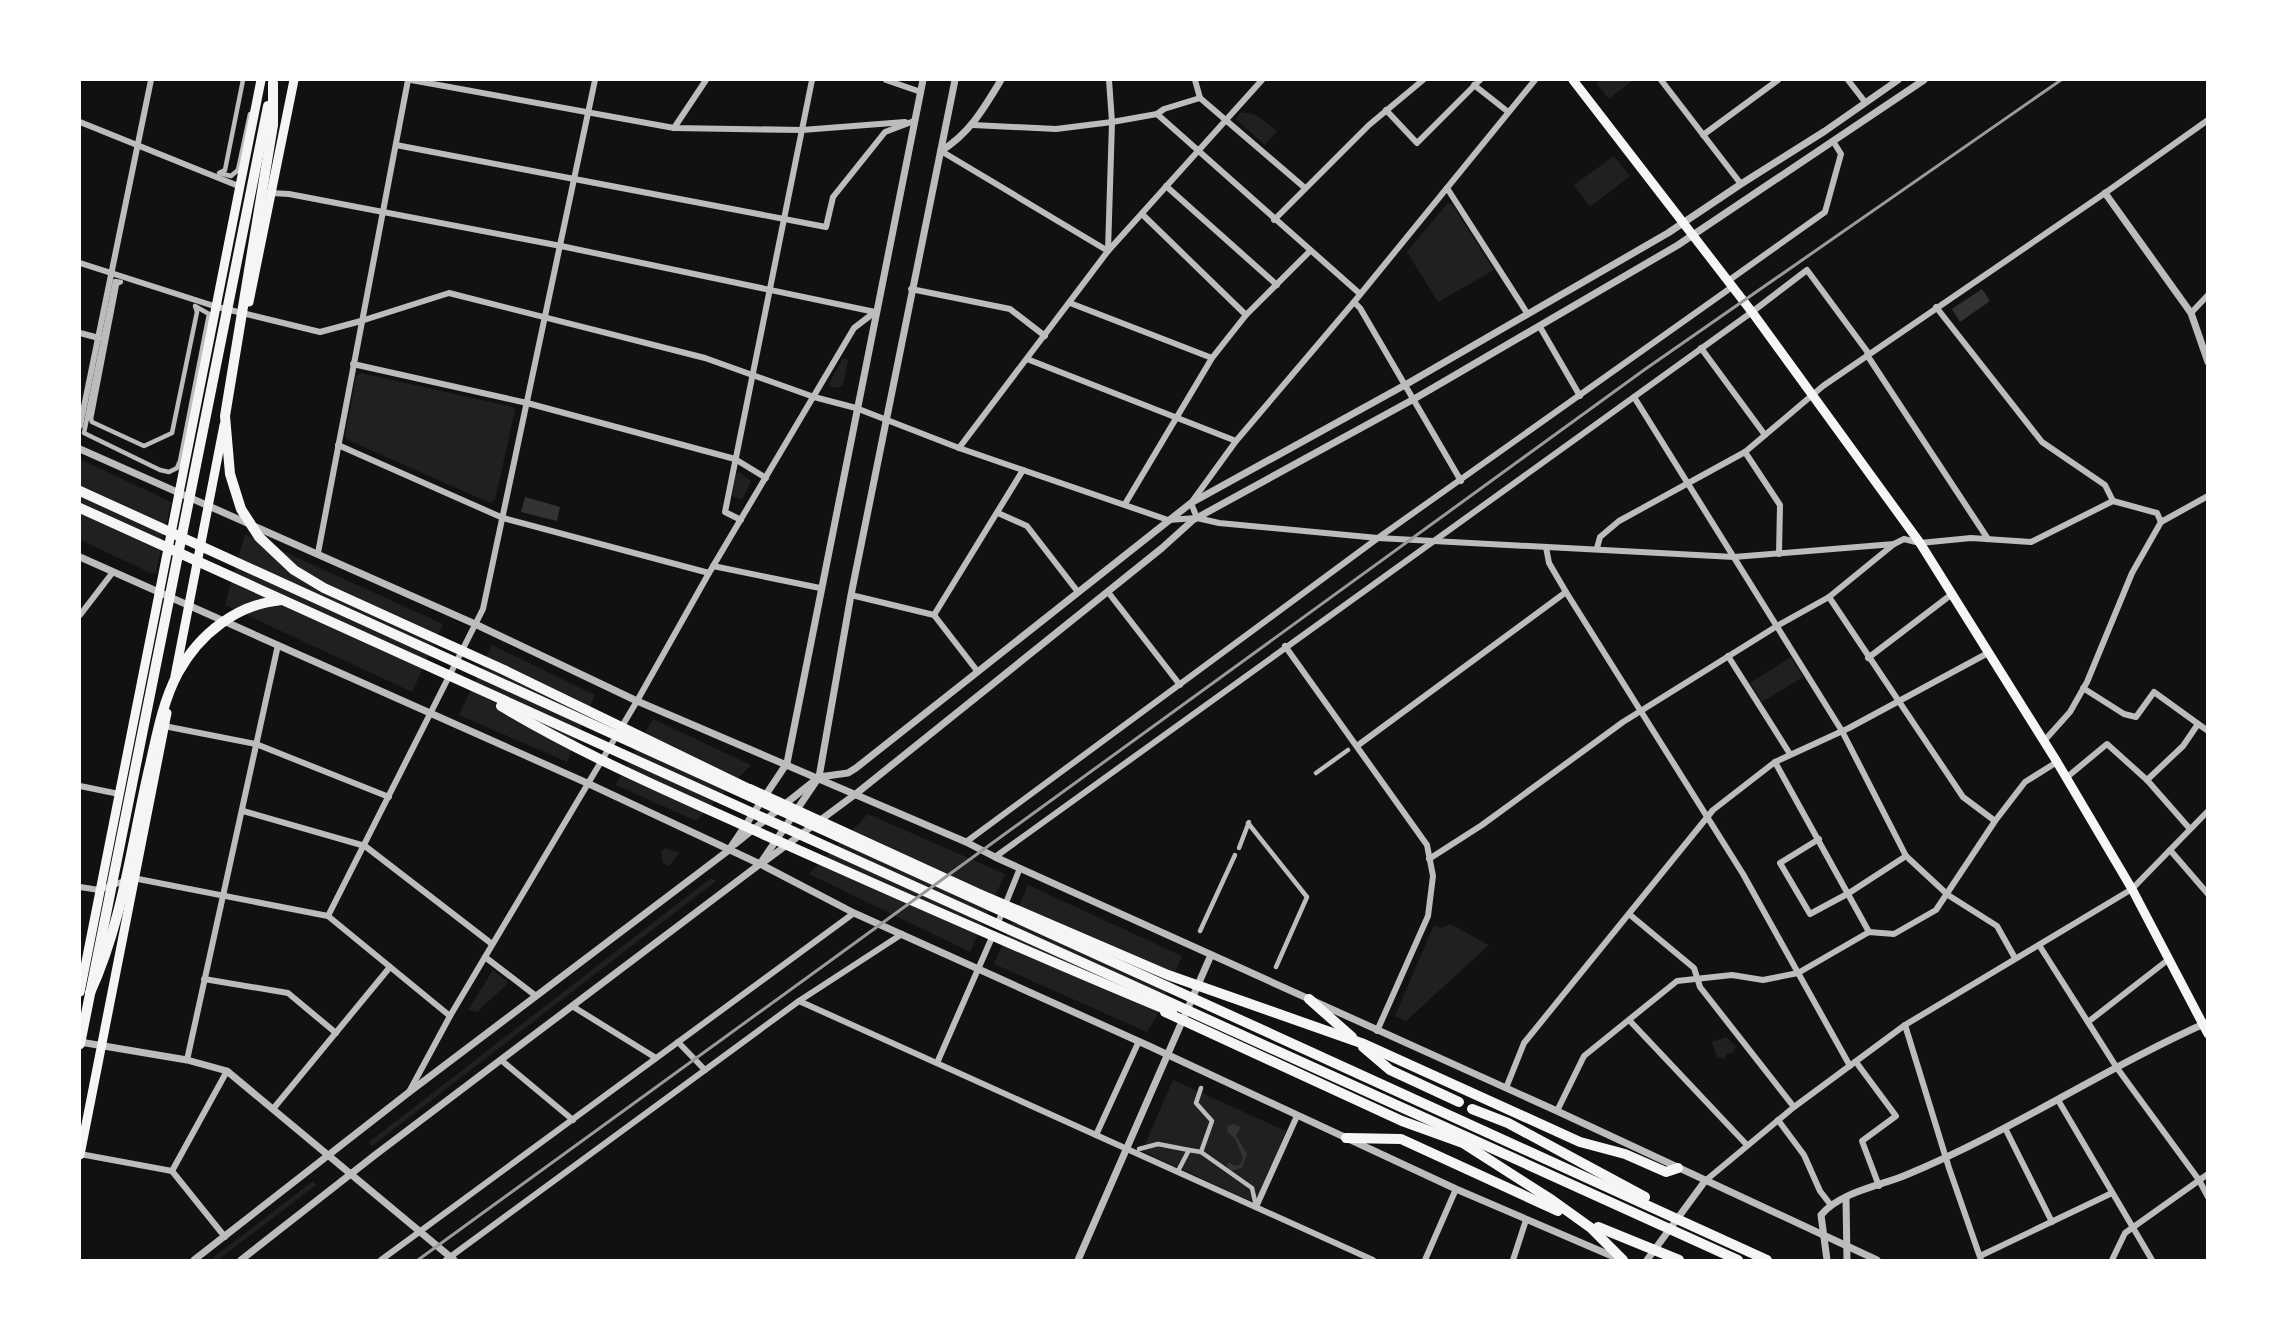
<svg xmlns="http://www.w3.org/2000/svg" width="2287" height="1340" font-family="'Open Sans',sans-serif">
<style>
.green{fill:#202020}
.water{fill:#333}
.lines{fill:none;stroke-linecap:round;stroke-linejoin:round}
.pedestrian{stroke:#bcbcbc;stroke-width:4.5}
.minor{stroke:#bcbcbc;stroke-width:6}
.tertiary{stroke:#bcbcbc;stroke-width:7}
.primary{stroke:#f5f5f5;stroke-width:9}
.trunk{stroke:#f5f5f5;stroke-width:9}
.motorway{stroke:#f5f5f5;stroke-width:10}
.rail{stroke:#9a9a9a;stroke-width:3}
</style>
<rect width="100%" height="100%" fill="#111"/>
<g class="green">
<path d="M 1600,80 L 1633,80 L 1609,99 L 1596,83 Z"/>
<path d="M 1241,112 L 1256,115 L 1277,131 L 1265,145 L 1236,119 Z"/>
<path d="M 1614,156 L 1630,176 L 1590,207 L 1574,185 Z"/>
<path d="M 1447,204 L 1452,204 L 1494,270 L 1438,302 L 1407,252 Z"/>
<path d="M 843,358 L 848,360 L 843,386 L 833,388 L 829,384 Z"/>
<path d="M 361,373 L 513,407 L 515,410 L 495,500 L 490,503 L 348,440 L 345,436 L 356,376 Z"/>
<path d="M 80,459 L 171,502 L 156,573 L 151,573 L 80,540 Z"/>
<path d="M 739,472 L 751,481 L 743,498 L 739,499 L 732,496 L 736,474 Z"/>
<path d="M 245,534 L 443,624 L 412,692 L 225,605 Z"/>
<path d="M 492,645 L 595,695 L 567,762 L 459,715 Z"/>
<path d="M 1791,657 L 1803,677 L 1762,702 L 1750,683 Z"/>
<path d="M 653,719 L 751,765 L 696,821 L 616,785 Z"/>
<path d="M 868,814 L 1005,874 L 970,952 L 809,874 Z"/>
<path d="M 666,848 L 679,853 L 669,866 L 663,863 L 661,852 Z"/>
<path d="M 711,878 L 716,881 L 372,1146 L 369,1142 Z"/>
<path d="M 1028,885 L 1182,956 L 1155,1019 L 1147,1032 L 994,964 Z"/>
<path d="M 1450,924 L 1489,945 L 1406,1021 L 1395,1016 L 1434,925 L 1441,928 Z"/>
<path d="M 493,970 L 507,981 L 506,985 L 477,1012 L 468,1010 Z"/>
<path d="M 1726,1037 L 1736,1046 L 1733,1053 L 1727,1054 L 1724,1059 L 1717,1057 L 1712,1042 Z"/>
<path d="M 1173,1080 L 1286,1131 L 1257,1199 L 1249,1200 L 1142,1151 Z"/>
<path d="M 313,1181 L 316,1185 L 218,1260 L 210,1260 Z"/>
</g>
<g class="water">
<path d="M 1982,289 L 1990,301 L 1960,322 L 1952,309 Z"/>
<path d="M 525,497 L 560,507 L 557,521 L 521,512 Z"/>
<path d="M 1234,1124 L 1241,1127 L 1236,1135 L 1247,1154 L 1242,1168 L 1230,1171 L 1227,1165 L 1229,1162 L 1234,1166 L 1240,1165 L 1243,1158 L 1235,1139 L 1227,1131 L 1228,1126 Z"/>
</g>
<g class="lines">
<g class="pedestrian">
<path d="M 243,80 L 225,170 L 219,173 L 231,176 L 238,170 L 250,114"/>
<path d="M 115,281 L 121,282 L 117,284 L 91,419 L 92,422 L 144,446 L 172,433 L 197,312 L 195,306 L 209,314 L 180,461 L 177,468 L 169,472 L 160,470 L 84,433 Z"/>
<path d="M 1316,773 L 1348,750"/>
<path d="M 1248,823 L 1307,897 L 1276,967"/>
<path d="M 1239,848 L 1249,822"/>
<path d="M 1200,931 L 1235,855"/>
<path d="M 1139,1149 L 1158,1144 L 1189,1150"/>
<path d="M 1201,1152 L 1252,1188 L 1256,1206"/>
<path d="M 1178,1171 L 1189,1150 L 1201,1152 L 1212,1121 L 1196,1103 L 1201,1088"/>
</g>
<g class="minor">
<path d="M 411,80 L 674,128 L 802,130 L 905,122"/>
<path d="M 886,80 L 921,92"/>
<path d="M 1195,80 L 1200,98"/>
<path d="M 1661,80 L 1741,184"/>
<path d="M 1848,80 L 1865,102"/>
<path d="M 1474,85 L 1507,111"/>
<path d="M 1386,110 L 1417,143 L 1480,80"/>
<path d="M 1157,114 L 1359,293"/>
<path d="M 80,122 L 241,187"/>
<path d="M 973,125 L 1056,129 L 1112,122 L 1157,114 L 1164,109 L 1200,98 L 1305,188"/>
<path d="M 674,128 L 706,80"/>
<path d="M 1703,135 L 1778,80"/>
<path d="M 396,145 L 826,227 L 833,197 L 885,132 L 914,121"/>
<path d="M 941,151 L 1108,251 L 1112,122 L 1109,80"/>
<path d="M 1166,186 L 1277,285"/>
<path d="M 1447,188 L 1527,313"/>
<path d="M 271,193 L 289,194 L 561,246 L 875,312"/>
<path d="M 1142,214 L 1246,315"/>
<path d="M 1274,220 L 1369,125 L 1423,80"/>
<path d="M 80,263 L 214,306 L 320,332 L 361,321 L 449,293 L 705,358 L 814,397 L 856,408 L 959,448 L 1168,520 L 1197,518 L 1219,523 L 1378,538 L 1734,557 L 1894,544 L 1904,539 L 1920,543 L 1971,538 L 2031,542 L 2113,501 L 2157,513 L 2161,522 L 2208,496"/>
<path d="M 1728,281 L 1825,212 L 1841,154 L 1833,141"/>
<path d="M 911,289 L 1010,309 L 1045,336"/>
<path d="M 1354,302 L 1360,308 L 1461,481"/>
<path d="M 1070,303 L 1212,358"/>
<path d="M 1936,307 L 2042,442 L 2105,485 L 2113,501"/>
<path d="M 2191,313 L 2208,295"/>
<path d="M 1540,327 L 1580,396"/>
<path d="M 80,333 L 99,338"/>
<path d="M 1701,348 L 1765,435"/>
<path d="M 1867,355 L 1988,539"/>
<path d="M 1027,359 L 1236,441"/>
<path d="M 353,364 L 527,403 L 735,459 L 766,478"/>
<path d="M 1634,397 L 1842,731 L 1906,856 L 1948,895 L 1997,926 L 2015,958"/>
<path d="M 80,426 L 151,80"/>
<path d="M 338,445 L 503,518 L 709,573"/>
<path d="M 959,448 L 1108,251 L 1262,80"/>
<path d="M 1745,452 L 1780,505 L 1779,554"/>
<path d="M 1125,504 L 1212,358 L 1246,315 L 1310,251"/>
<path d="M 998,513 L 1027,526 L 1078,592"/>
<path d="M 1197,518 L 1191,503 L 1236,441 L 1354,302 L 1535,80"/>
<path d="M 741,520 L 725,512 L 812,80"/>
<path d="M 1546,547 L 1549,563 L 1566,592 L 1743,874 L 1850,1066"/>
<path d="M 1597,548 L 1600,537 L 1619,521 L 1745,452 L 1823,386 L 2105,193 L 2208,120"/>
<path d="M 318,553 L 408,80"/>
<path d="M 713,566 L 820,588"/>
<path d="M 1108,592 L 1180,685"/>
<path d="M 851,595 L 934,615 L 978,672"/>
<path d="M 1829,597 L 1963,797 L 1995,821"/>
<path d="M 80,615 L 113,572"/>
<path d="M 934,615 L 1023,470"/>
<path d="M 1285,646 L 1427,845 L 1433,876 L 1428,916 L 1377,1031"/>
<path d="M 1728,656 L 1790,754"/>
<path d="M 1868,658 L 1952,594"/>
<path d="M 2083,688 L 2124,714 L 2136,717 L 2154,692 L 2208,731"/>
<path d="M 164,726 L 256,744 L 389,797"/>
<path d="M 2044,741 L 2070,712 L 2087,682 L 2132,573 L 2161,522"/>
<path d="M 1357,746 L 1566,592"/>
<path d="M 1775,762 L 1869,932"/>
<path d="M 2066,778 L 2107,744 L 2147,780 L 2190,829"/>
<path d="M 2147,780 L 2183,746 L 2198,724"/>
<path d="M 80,786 L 119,794"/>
<path d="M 243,811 L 365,846 L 492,944"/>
<path d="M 1819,839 L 1780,863 L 1810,914 L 1849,893 L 1906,856"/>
<path d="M 966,842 L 1378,538 L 1732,287"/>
<path d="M 2170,850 L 2208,894"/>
<path d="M 995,857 L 1752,312 L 1807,270 L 1869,354"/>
<path d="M 1429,859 L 1482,825 L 1623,722 L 1777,626 L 1829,597 L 1894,544"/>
<path d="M 80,887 L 99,890 L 133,878 L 328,916 L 450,1016"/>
<path d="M 1629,914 L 1694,968 L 1700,987 L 1794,1107"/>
<path d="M 328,916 L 483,609 L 595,80"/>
<path d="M 997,925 L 1020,868"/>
<path d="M 2039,945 L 2117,1068 L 2199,1180 L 2208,1197"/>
<path d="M 485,957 L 536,996"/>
<path d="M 204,979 L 288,993 L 336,1033"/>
<path d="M 799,1001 L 1373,1260"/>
<path d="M 572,1006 L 656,1058"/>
<path d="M 1630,1021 L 1746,1144"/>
<path d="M 2088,1022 L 2169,959"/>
<path d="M 1905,1025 L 1949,1168 L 1981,1260"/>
<path d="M 678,1042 L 705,1070"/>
<path d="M 187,1060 L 278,645"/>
<path d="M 501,1060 L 573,1120"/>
<path d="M 1856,1062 L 1896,1116 L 1862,1141 L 1879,1186"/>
<path d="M 937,1063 L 993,935"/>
<path d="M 1506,1088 L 1524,1043 L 1713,810 L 1775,762 L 1849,728 L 1988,653"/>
<path d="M 409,1092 L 450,1016 L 637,701 L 709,573 L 854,328 L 875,312"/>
<path d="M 2058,1100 L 2152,1260"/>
<path d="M 273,1109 L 390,967"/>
<path d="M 1557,1111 L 1584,1056 L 1677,981 L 1732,975 L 1763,980 L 1798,973 L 1869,932 L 1894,934 L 1936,910 L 1995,821 L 2025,782 L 2057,762"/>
<path d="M 1778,1120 L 1804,1155 L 1820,1191 L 1830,1204"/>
<path d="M 2005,1128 L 2052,1222"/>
<path d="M 1096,1135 L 1139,1041"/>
<path d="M 80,1154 L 172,1171 L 225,1237"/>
<path d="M 172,1171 L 227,1071"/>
<path d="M 1705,1181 L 1794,1107 L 1905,1025 L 2132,889 L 2208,811"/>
<path d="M 1256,1207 L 1297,1116"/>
<path d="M 1980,1256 L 2112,1193"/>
<path d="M 381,1260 L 854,913"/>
<path d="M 446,1260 L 799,1001 L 902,934"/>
<path d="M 1425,1260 L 1456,1189"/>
<path d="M 1513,1260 L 1526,1220"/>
<path d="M 2112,1260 L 2125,1233 L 2208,1174"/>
</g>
<g class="tertiary">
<path d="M 941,151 C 970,133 984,108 1001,80"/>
<path d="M 2105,193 L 2191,313 L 2208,362"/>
<path d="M 80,449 L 475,624 L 637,701 L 966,842 L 995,857 L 1557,1111 L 1877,1260"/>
<path d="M 80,557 L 587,783 L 760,864 L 854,913 L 1149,1046 L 1456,1189 L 1619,1259"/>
<path d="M 735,844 L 819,777 L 848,773 L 856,768 L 1191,503 L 1405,385 L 1668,233 L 1741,184 L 1825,131 L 1898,80"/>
<path d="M 765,861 L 857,793 L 1162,548 L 1193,520 L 1414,399 L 1678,245 L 1924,80"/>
<path d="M 80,1042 L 187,1060 L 227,1071 L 454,1260"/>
<path d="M 1846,1198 L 1847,1260"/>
<path d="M 194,1260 L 408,1093 L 729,850 L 787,763 L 923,80"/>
<path d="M 241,1260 L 375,1155 L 760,864 L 819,777 L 851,595 L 955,80"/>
<path d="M 1078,1260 L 1211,955"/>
<path d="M 1647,1260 L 1705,1181"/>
<path d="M 1827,1260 L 1821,1215 C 1840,1192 1880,1186 1906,1175 C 2010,1132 2105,1068 2208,1022"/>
</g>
<g class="primary">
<path d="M 249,302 L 294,80"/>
<path d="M 175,676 L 224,425"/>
<path d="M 80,992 L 261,80"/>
<path d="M 80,1155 L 167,713"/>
</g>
<path class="trunk" d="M 1573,80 L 1752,312 L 1920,543 L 2057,762 L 2132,889 L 2208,1034"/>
<g class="motorway">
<path d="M 273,83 L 273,125 L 225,416 L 230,474 L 241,509 L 259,537 L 294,570 L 324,588 L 504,670 L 755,792"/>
<path d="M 80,491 L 1767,1260"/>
<path d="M 80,508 L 1738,1260"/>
<path d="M 501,706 C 586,757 677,795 767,836 C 901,896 1036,956 1172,1012"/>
<path d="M 750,789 L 977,893 L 1168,975 L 1364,1044 L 1580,1142 L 1625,1154 L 1666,1172 L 1678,1168"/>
<path d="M 90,993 C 123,921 132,841 150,765 C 157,734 163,701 178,673 C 199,634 237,604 282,600"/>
<path d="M 1309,999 L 1352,1037"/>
<path d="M 1165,1012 L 1402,1121 L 1463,1143 L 1552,1200 L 1591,1228 L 1623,1260"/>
<path d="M 80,1044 L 268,106"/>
<path d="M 1363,1047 L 1390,1070 L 1459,1102"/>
<path d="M 1472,1109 L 1508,1123 L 1645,1197"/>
<path d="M 1346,1138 L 1401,1139 L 1558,1211"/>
<path d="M 1598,1227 L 1679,1260"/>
</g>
<path class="rail" d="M 418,1260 L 1644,370 L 2061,80"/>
</g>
<rect width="2287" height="1340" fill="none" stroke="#ffffff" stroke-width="162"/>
</svg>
